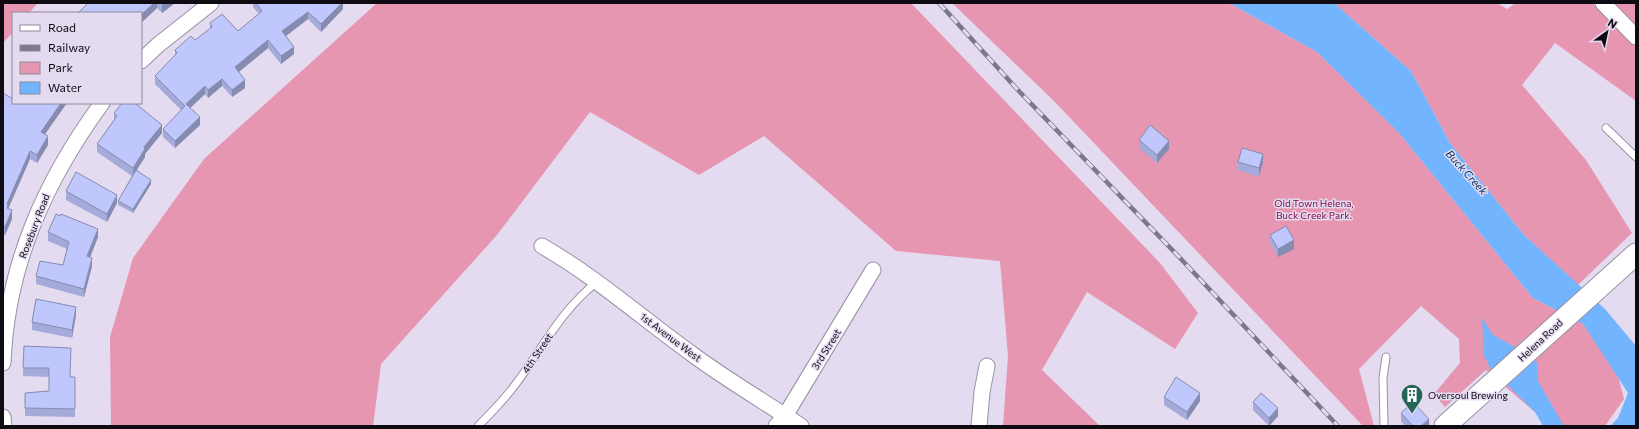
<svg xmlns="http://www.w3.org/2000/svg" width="1639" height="429" font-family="Commissioner,sans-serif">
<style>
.green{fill:#e696b0}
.water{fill:#72b4fd}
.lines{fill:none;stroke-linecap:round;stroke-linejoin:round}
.lane-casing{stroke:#9990a5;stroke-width:9}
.street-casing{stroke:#9990a5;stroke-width:17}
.secondary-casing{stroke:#9990a5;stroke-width:23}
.lane{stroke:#fff;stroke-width:7}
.street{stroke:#fff;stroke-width:15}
.secondary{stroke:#fff;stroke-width:21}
.rail-casing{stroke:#7e7886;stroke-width:4.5}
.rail{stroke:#e4dbf1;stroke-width:3;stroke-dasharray:9;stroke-linecap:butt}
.wall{fill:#a4abd9}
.shaded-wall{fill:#868bb0}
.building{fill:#bfc7fc;stroke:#868bb0}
.labels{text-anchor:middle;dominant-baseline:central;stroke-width:3;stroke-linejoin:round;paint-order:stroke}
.park-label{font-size:10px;fill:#7f0544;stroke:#e4dbf1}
.street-label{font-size:10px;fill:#0f0b12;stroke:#e4dbf1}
.poi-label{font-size:10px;fill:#0f0b12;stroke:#e4dbf1;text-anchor:start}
.water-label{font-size:11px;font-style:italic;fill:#053663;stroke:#e4dbf1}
</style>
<rect width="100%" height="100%" fill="#e4dbf1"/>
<g class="green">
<path d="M 3,3 L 38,3 L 29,13 L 13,13 L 13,32 L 3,43 Z"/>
<path d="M 377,3 L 911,3 L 1160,263 L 1198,313 L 1175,349 L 1087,292 L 1042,370 L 1100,426 L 1003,426 L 1008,356 L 1000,261 L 896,251 L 764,136 L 699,175 L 590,112 L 497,235 L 381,364 L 373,426 L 111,426 L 110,337 L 133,258 L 204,159 Z"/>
<path d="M 952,3 L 1229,3 L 1317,52 L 1399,133 L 1533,298 L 1583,324 L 1618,376 L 1624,399 L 1605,426 L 1551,426 L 1486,370 L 1445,407 L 1434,394 L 1460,363 L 1459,339 L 1421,306 L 1359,369 L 1374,426 L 1363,426 L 1053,100 Z"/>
<path d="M 1334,3 L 1497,3 L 1507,9 L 1516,3 L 1592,3 L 1636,44 L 1636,101 L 1555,43 L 1522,85 L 1586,160 L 1632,233 L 1578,285 L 1524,235 L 1450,143 L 1411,71 Z"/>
<path d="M 1610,3 L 1636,3 L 1636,28 Z"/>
</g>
<g class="water">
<path d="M 1229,3 L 1334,3 L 1411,71 L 1450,143 L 1524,235 L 1605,309 L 1636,346 L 1636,426 L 1610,426 L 1618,418 L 1628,393 L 1583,324 L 1533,298 L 1399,133 L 1317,52 Z"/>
<path d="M 1482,318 L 1493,335 L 1513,346 L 1537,362 L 1538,381 L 1564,426 L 1543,426 L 1535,412 L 1490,368 L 1484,355 Z"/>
</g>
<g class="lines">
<g class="lane-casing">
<g id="lane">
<path d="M 1606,128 L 1636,157"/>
<path d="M 478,426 C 491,413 504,400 515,385 C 543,348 560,311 598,281"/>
<path d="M 1384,426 L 1383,378 L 1386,357"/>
</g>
</g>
<g class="street-casing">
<g id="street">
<path d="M 1603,3 L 1636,37"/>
<path d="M 141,61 L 158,45 L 211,3"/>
<path d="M 542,246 C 596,277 642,318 692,354 C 727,380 765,402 801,426"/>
<path d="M 3,363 C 7,265 45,181 102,103"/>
<path d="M 3,417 L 4,426"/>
<path d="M 776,426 L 785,416 L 873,270"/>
<path d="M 979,426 L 982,392 L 987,366"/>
</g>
</g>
<g class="secondary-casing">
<path id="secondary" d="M 1445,426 L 1636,254"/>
</g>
<use href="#lane" class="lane"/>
<use href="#street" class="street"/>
<use href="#secondary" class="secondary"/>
<g class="rail-casing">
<path id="rail" d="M 939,3 L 1016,88 L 1181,259 L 1338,426"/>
</g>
<use href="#rail" class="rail"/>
</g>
<g class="wall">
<path d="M 94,3 L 175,3 L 162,13 L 157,8 L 141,23 L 141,13 L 93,4 Z"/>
<path d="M 253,3 L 343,3 L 343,9 L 321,32 L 308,19 L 286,36 L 294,54 L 281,64 L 268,48 L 239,72 L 245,88 L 232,97 L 222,86 L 208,98 L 205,94 L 190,108 L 200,125 L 175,148 L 163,137 L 163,129 L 181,110 L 155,84 L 155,76 L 175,56 L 175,50 L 195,40 L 210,29 L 210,23 L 238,31 L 259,14 L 253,7 Z"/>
<path d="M 3,93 L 45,134 L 48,145 L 37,163 L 30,159 L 8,209 L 12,219 L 5,235 L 3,234 Z"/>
<path d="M 114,113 L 162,133 L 145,154 L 145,157 L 136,170 L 151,184 L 133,213 L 118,205 L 118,201 L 132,176 L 97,152 L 97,144 L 114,120 Z"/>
<path d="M 1139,140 L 1169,149 L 1157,163 L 1139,148 Z"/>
<path d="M 1238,162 L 1263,162 L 1259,177 L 1238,170 Z"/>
<path d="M 66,191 L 117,203 L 107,222 L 66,200 Z"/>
<path d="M 48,232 L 98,237 L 90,257 L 92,266 L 84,297 L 36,284 L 36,276 L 63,265 L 67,249 L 48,241 Z"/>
<path d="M 1270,235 L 1294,249 L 1278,257 L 1270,243 Z"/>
<path d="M 76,315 L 72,338 L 32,330 L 32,322 Z"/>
<path d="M 24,346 L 70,377 L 75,377 L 75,417 L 25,416 L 25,393 L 49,391 L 49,377 L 23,376 Z"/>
<path d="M 1164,397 L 1200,401 L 1187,420 L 1164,405 Z"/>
<path d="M 1253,402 L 1278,416 L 1269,426 L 1253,410 Z"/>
<path d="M 1401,413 L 1429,426 L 1405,426 L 1401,421 Z"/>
</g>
<g class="shaded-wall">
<path d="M 154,3 L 157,3 L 157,8 L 141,23 L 141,15 Z"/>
<path d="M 164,3 L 175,3 L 162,13 L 162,5 Z"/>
<path d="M 342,3 L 343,3 L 343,9 L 321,32 L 321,24 Z"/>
<path d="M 308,12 L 308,19 L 282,39 L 282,31 Z"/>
<path d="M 268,40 L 268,48 L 235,75 L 235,67 Z"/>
<path d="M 294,47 L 294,54 L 281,64 L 281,56 Z"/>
<path d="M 222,79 L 222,86 L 208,98 L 208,90 Z"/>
<path d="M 245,80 L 245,88 L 232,97 L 232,90 Z"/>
<path d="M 205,86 L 205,94 L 186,112 L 186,104 Z"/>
<path d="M 61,103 L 67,103 L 41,140 L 41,132 Z"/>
<path d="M 200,117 L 200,125 L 175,148 L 175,141 Z"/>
<path d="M 162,125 L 162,133 L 145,154 L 145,157 L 133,176 L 133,168 L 144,147 Z"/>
<path d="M 48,136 L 48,145 L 37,163 L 37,155 Z"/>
<path d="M 1169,141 L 1169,149 L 1157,163 L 1157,155 Z"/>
<path d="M 30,151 L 30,159 L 8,209 L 7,217 L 7,204 Z"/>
<path d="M 1263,154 L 1263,162 L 1259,177 L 1259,168 Z"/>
<path d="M 151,180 L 151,184 L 133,213 L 133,209 Z"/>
<path d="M 117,195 L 117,203 L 107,222 L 107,214 Z"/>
<path d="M 12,210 L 12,219 L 5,235 L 5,227 Z"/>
<path d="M 98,229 L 98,237 L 87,265 L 87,256 Z"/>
<path d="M 1294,240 L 1294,249 L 1278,257 L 1278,249 Z"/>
<path d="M 92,258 L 92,266 L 84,297 L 84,289 Z"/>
<path d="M 76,307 L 76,315 L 72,338 L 72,330 Z"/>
<path d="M 1200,393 L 1200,401 L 1187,420 L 1187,412 Z"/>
<path d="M 1278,408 L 1278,416 L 1269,426 L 1269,418 Z"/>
<path d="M 1429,419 L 1429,426 L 1421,426 Z"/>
</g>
<g class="building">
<path d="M 88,3 L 93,3 L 93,4 L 94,3 L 154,3 L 141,15 L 141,13 L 78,13 Z"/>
<path d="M 256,3 L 342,3 L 321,24 L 308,12 L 282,31 L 294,47 L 281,56 L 268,40 L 235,67 L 245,80 L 232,90 L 222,79 L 208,90 L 205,86 L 186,104 L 200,117 L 175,141 L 163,129 L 185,106 L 155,76 L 177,53 L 175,50 L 191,36 L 195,40 L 212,27 L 210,23 L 222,14 L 238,31 L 262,11 Z"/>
<path d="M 3,93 L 13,99 L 13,103 L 61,103 L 41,132 L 48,136 L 37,155 L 30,151 L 7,204 L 8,205 L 7,208 L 12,210 L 5,227 L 3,226 Z"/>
<path d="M 122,103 L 135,103 L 162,125 L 144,147 L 145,149 L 133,168 L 97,144 L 117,116 L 114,113 Z"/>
<path d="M 1150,125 L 1169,141 L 1157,155 L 1139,140 Z"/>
<path d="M 1242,148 L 1263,154 L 1259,168 L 1238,162 Z"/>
<path d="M 136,170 L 151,180 L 133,209 L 118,201 Z"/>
<path d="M 76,172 L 117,195 L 107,214 L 66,191 Z"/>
<path d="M 56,214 L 60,216 L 61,214 L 98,229 L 87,256 L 92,258 L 84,289 L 36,276 L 40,261 L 63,265 L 69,242 L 48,232 Z"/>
<path d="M 1286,226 L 1294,240 L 1278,249 L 1270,235 Z"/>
<path d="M 36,299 L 76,307 L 72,330 L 32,322 Z"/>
<path d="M 24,346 L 71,348 L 70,377 L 75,377 L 75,409 L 25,408 L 25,393 L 49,391 L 49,368 L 23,368 Z"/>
<path d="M 1176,377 L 1200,393 L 1187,412 L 1164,397 Z"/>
<path d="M 1261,393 L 1278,408 L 1269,418 L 1253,402 Z"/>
<path d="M 1413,402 L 1429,419 L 1421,426 L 1413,426 L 1401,413 Z"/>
</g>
<defs>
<g id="building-pin" transform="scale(1.15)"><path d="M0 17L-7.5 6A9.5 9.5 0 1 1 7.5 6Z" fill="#256553" stroke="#e4dbf1"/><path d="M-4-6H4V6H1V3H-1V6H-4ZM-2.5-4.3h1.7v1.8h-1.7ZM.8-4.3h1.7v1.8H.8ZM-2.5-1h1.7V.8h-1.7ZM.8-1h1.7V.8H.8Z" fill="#fff"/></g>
</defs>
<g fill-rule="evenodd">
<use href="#building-pin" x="1412" y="395"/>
</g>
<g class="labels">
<g class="park-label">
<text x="1314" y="203">Old Town Helena,<tspan x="1314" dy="12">Buck Creek Park.</tspan></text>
</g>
<g class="street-label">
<text transform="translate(34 226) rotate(-69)">Rosebury Road</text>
<text transform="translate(671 337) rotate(37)">1st Avenue West</text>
<text transform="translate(1540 340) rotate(-43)">Helena Road</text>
<text transform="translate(826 349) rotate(-58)">3rd Street</text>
<text transform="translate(537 353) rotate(-56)">4th Street</text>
</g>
<g class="poi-label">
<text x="1428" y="395">Oversoul Brewing</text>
</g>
<g class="water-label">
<text transform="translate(1467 172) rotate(48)">Buck Creek</text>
</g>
</g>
<rect width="1639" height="429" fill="none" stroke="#0f0b12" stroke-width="8"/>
<rect x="12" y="12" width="130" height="92" fill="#e4dbf1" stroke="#8f8898"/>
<rect x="20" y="25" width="20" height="6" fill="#ffffff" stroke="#8f8898"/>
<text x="48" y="32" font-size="12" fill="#0f0b12">Road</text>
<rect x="20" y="45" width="20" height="6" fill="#7e7886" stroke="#8f8898"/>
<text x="48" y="52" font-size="12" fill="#0f0b12">Railway</text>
<rect x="20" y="62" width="20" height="12" fill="#e696b0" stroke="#8f8898"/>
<text x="48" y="72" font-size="12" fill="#0f0b12">Park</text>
<rect x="20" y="82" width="20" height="12" fill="#72b4fd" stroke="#8f8898"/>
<text x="48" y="92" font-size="12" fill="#0f0b12">Water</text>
<g transform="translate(1607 32) rotate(33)" stroke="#e4dbf1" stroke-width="3" paint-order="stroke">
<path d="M0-3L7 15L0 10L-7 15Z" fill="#0f0b12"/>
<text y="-6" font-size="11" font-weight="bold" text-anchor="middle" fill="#0f0b12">N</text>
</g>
</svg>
